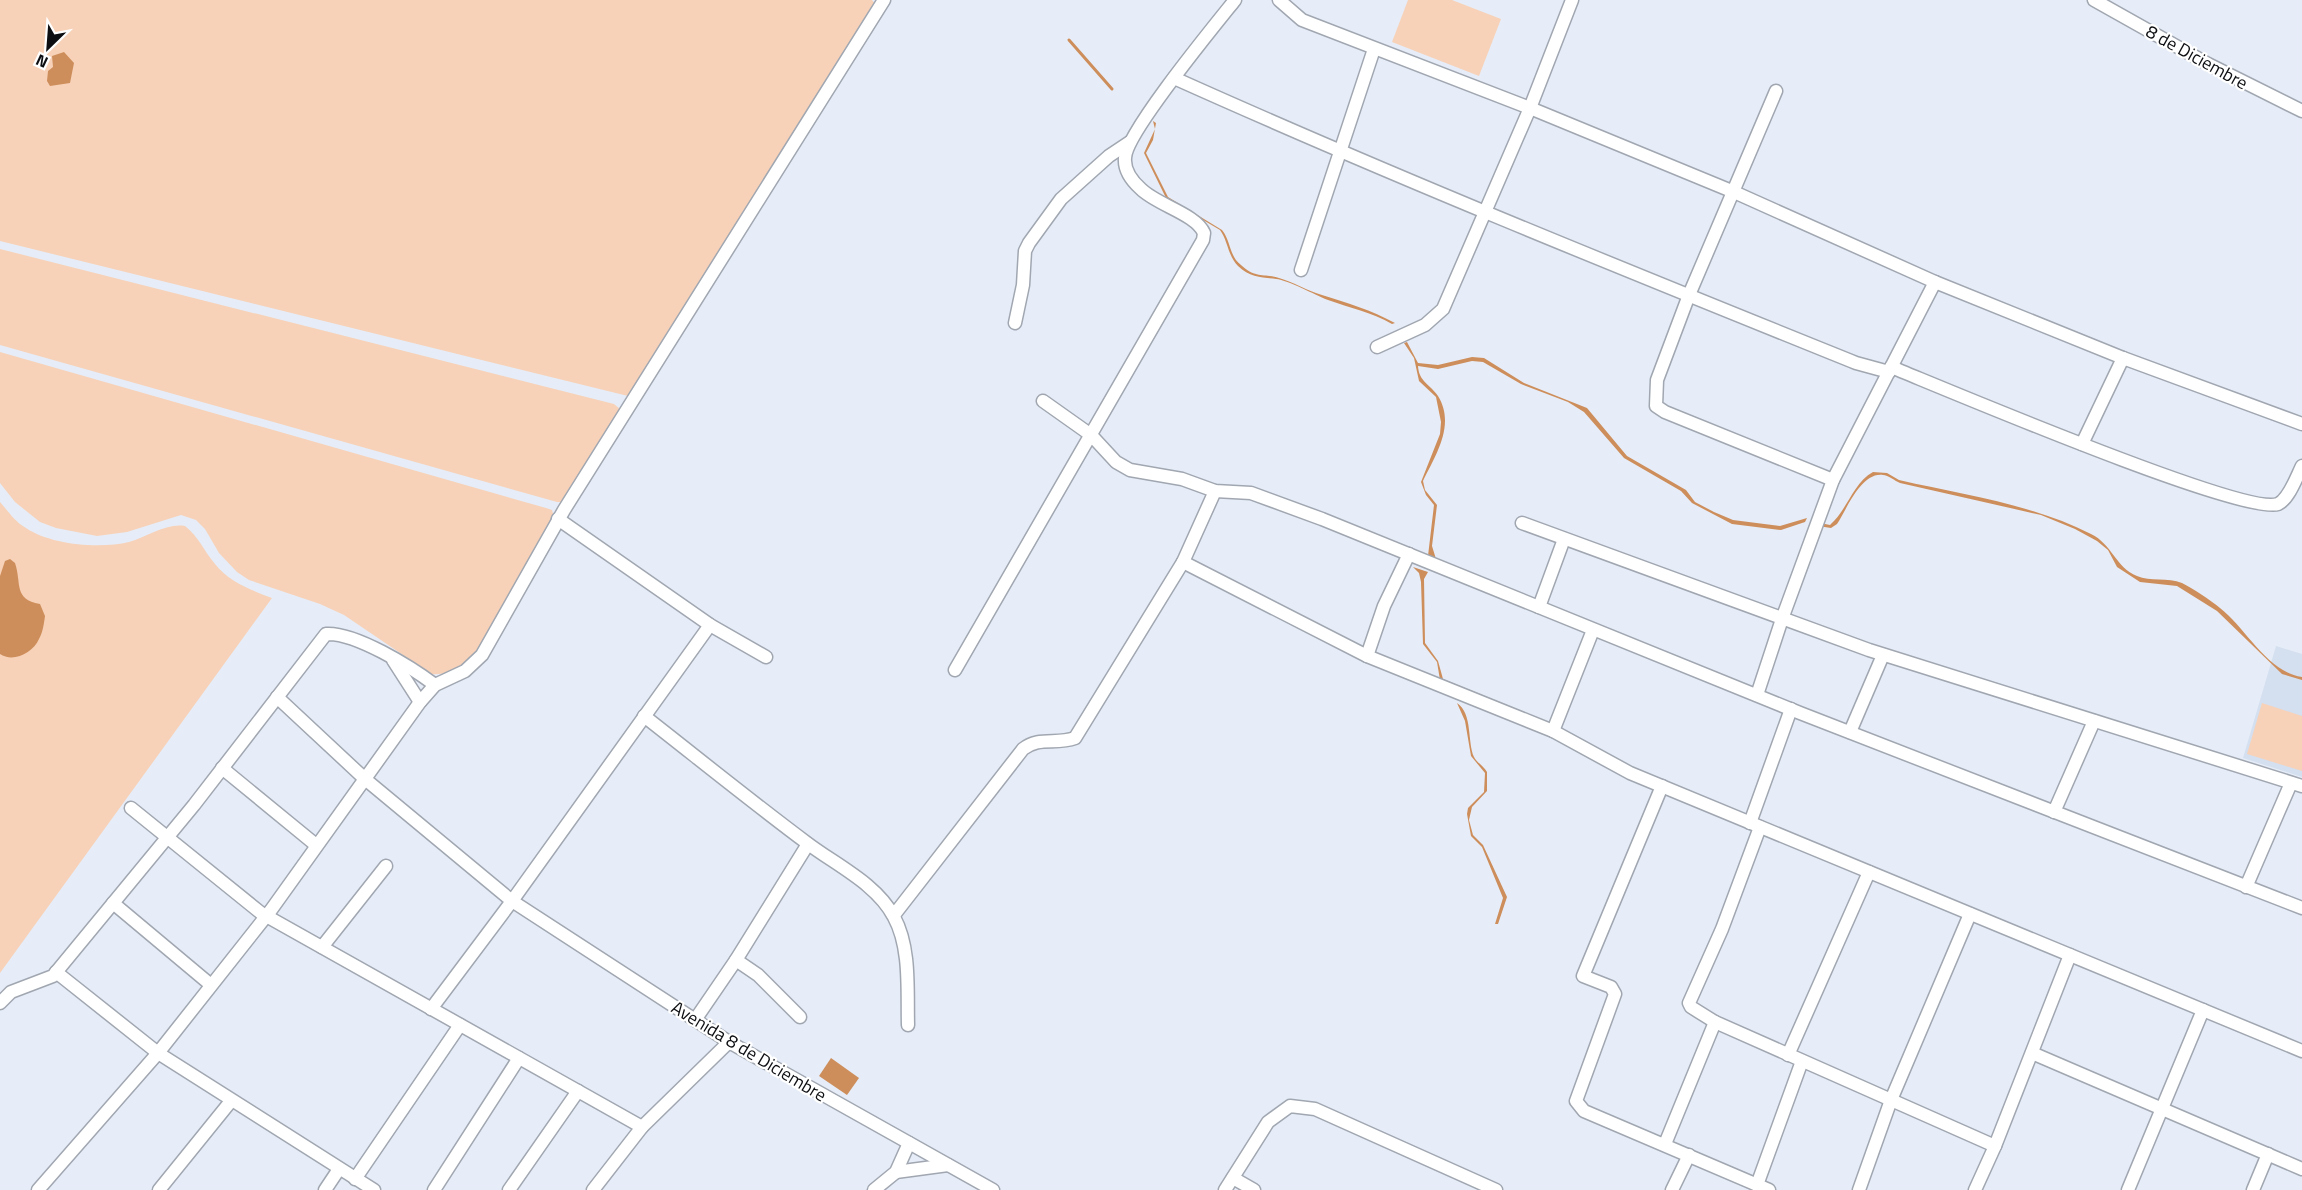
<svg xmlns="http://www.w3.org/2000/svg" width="2302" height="1190" font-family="'Titillium Web',sans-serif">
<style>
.built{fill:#d4dfef}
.green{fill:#f7d2b8}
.water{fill:#ce8e5b}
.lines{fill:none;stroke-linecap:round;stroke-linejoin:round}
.stream{stroke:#ce8e5b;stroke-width:3}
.minor-casing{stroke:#a1a7b1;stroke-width:15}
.minor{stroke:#fff;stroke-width:12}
.labels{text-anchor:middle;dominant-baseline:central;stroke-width:4.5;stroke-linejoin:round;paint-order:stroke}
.street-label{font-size:18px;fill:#0c0e11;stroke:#fff}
</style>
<rect width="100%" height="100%" fill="#e6edf8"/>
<path class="built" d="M 2276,646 L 2302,654 L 2302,777 L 2243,758 Z"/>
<g class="green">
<path d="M 0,0 L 872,0 L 877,6 L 628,396 L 0,241 Z"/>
<path d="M 1408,0 L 1452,0 L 1501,19 L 1479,76 L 1392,42 Z"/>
<path d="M 0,249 L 614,404 L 620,409 L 562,502 L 557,502 L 0,345 Z"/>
<path d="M 0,352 L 546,508 L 552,510 L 554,517 L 478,651 C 464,664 452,676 431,674 L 344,615 L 320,604 L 249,580 L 237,572 L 219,553 L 205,529 L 196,520 L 181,515 L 127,532 L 97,536 L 56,528 L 40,522 L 15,502 L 0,483 Z"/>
<path d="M 0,502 C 8,511 15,522 26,528 C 51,545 100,549 129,542 C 147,537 166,523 185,526 C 199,537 204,551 215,564 C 229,582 251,590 272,598 L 0,973 Z"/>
<path d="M 2262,703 L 2302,716 L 2302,771 L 2247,754 Z"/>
</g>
<g class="water">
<path d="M 64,52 L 74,63 L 70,83 L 50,86 L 47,81 L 48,71 L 53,67 L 52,56 Z"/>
<path d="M 1153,121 L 1156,123 L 1153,140 L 1146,153 L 1168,197 L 1222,230 C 1231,241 1229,256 1241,265 C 1256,279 1263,273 1279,278 C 1293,282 1308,291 1322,295 C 1348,303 1371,310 1395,323 L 1392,324 C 1371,312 1350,308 1328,300 C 1315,295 1288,280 1276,279 C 1262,277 1250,278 1238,266 C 1228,256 1228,241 1220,230 L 1166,198 L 1144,153 L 1155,129 Z"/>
<path d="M 1407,342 L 1418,363 L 1438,365 L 1472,357 L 1484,358 L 1524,383 L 1587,408 L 1627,456 L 1686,490 L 1695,502 L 1714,512 L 1733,520 L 1780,526 L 1807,518 L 1805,522 L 1781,530 L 1732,524 L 1692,503 L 1681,491 L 1624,458 L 1584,412 L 1568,402 L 1521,384 L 1483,362 L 1472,361 L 1438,369 L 1418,366 C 1419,382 1430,384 1438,396 C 1456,425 1435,456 1423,481 L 1425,490 L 1437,505 L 1432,546 L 1436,559 L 1428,556 L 1434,505 L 1426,495 L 1421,482 L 1440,434 L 1441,422 L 1436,397 L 1419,381 L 1414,358 L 1404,343 Z"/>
<path d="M 1873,472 L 1887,473 L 1899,480 C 1964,495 2032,504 2091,534 C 2112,544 2116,568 2137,576 C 2150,582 2168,577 2182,583 C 2194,589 2209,599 2220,608 C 2246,628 2267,672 2302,677 L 2302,680 L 2282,674 L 2217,611 L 2177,586 L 2140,582 L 2117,567 L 2108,550 L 2097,541 L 2075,529 L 2041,515 L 1900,483 C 1895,481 1888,475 1883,475 C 1861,472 1847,509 1837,524 L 1831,528 L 1818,526 L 1820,523 L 1830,525 C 1848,509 1853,483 1873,472 Z"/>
<path d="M 10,559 L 15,563 C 22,584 13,599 40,604 L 45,616 C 44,623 43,632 39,639 C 33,653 13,663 0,654 L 0,576 L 5,561 Z"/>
<path d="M 1413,567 L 1428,572 L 1424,579 L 1425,643 L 1438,661 L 1443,679 L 1551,723 L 1440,680 L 1437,662 L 1423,644 L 1421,582 L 1419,573 Z"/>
<path d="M 1457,703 C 1473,714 1467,741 1474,757 C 1477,763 1484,766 1487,772 L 1487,791 L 1472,807 L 1469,820 L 1473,835 L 1483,845 L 1507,897 L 1498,924 L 1495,924 L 1503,898 L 1482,847 L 1471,836 L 1467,814 L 1468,808 L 1484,792 L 1485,773 L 1471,756 L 1465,721 Z"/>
<path d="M 831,1058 L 859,1078 L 847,1095 L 819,1076 Z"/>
</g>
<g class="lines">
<path class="stream" d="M 1069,40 L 1112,89"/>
<g class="minor-casing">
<g id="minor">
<path d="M 1279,0 L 1302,20 L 1530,108 L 1734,192 L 1935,282 L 2123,358 L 2302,424"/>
<path d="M 2094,0 L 2208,64 L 2302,111"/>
<path d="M 1174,78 C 1399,179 1628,271 1856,363 L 1889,372"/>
<path d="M 1776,91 L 1689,295 L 1657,380 L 1656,406 L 1665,412 L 1833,480"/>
<path d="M 1301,270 L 1374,49"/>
<path d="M 1015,323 L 1023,285 L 1025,251 L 1029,243 L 1061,199 L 1109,156 L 1130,142"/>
<path d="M 1377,347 L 1425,325 L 1443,309 L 1530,108 L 1572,0"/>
<path d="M 1891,367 C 1943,388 2244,516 2278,504 C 2289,499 2297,476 2302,466"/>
<path d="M 1043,401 L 1091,435 L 1116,462 L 1130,470 L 1182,479 L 1215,491 L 1251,493 L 1322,519 L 1800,713 L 2302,908"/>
<path d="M 2082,444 L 2123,358"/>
<path d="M 558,519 L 710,625 L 766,657"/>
<path d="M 1522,523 L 1869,650 L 2302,786"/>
<path d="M 1183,562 L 1367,656 L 1553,731 L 1630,773 L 2302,1051"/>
<path d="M 1539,607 L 1564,539"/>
<path d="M 1367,656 L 1384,606 L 1409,554"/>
<path d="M 393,660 L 420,702"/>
<path d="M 955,670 L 1203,240 L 1204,233 C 1196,214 1157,205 1141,189 C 1132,181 1124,170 1125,158 C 1126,133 1215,25 1235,0"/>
<path d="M 1757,695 L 1782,619 L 1833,480 L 1935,282"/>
<path d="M 277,697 L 365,779 L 512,901 L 729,1042 L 993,1190"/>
<path d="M 644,716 C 699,759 752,802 807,843 C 836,865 877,884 894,917 C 911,948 907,991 908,1025"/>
<path d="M 1553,731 L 1593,630"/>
<path d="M 1850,732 L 1883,655"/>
<path d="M 222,768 L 316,845"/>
<path d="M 1662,786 L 1583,976 L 1611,987 L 1615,994 L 1576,1101 L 1584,1111 L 1769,1190"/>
<path d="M 131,808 L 261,913 L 642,1127"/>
<path d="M 2054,812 L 2094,721"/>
<path d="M 1750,823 L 1791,709"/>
<path d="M 1760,827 L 1722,929 L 1689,1003 L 1691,1007 L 1715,1022 L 1995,1146"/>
<path d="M 2246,887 L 2291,783"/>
<path d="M 113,903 L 211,985"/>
<path d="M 894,915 L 1023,749 C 1039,736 1056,745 1075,738 L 1183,562 L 1215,491"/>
<path d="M 322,947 L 386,866"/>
<path d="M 736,960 L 758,975 L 800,1017"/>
<path d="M 56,972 L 158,1053 L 374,1190"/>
<path d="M 0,1003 L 11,992 L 53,976 L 194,805 L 326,634 C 355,632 411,667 435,685"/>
<path d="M 431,1009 L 512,901 L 710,625"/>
<path d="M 695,1020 L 736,960 L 808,844"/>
<path d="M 2032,1053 L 2302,1169"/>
<path d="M 1788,1055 L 1869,872"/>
<path d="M 1665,1144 L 1715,1022"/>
<path d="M 896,1172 L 948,1165"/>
<path d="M 1233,1178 L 1254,1190"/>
<path d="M 355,1179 L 460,1025"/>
<path d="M 1757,1185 L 1802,1061"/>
<path d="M 38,1190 L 158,1053 L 271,910 L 420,702 L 435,685 L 465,671 L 482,655 L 564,510 L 884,0"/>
<path d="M 159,1190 L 231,1101"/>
<path d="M 325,1190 L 339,1169"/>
<path d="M 434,1190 L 519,1058"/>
<path d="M 509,1190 L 578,1091"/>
<path d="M 593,1190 L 642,1127 L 729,1042"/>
<path d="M 874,1190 L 896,1172 L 909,1143"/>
<path d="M 1225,1190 L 1268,1122 L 1290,1106 L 1315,1109 L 1496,1190"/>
<path d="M 1672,1190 L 1689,1155"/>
<path d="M 1859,1190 L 1891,1100 L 1970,914"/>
<path d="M 1975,1190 L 1995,1146 L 2070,955"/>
<path d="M 2128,1190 L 2203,1010"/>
<path d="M 2253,1190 L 2268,1154"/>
</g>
</g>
<use href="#minor" class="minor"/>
</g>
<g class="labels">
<g class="street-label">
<text transform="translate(2197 57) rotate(29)">8 de Diciembre</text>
<text transform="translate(749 1051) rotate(31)">Avenida 8 de Diciembre</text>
</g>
</g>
<g transform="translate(48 48) rotate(205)" stroke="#ffffff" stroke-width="4.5" paint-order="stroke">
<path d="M0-4.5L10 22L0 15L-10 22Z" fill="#0c0e11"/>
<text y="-9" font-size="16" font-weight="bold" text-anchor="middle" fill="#0c0e11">N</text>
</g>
</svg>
